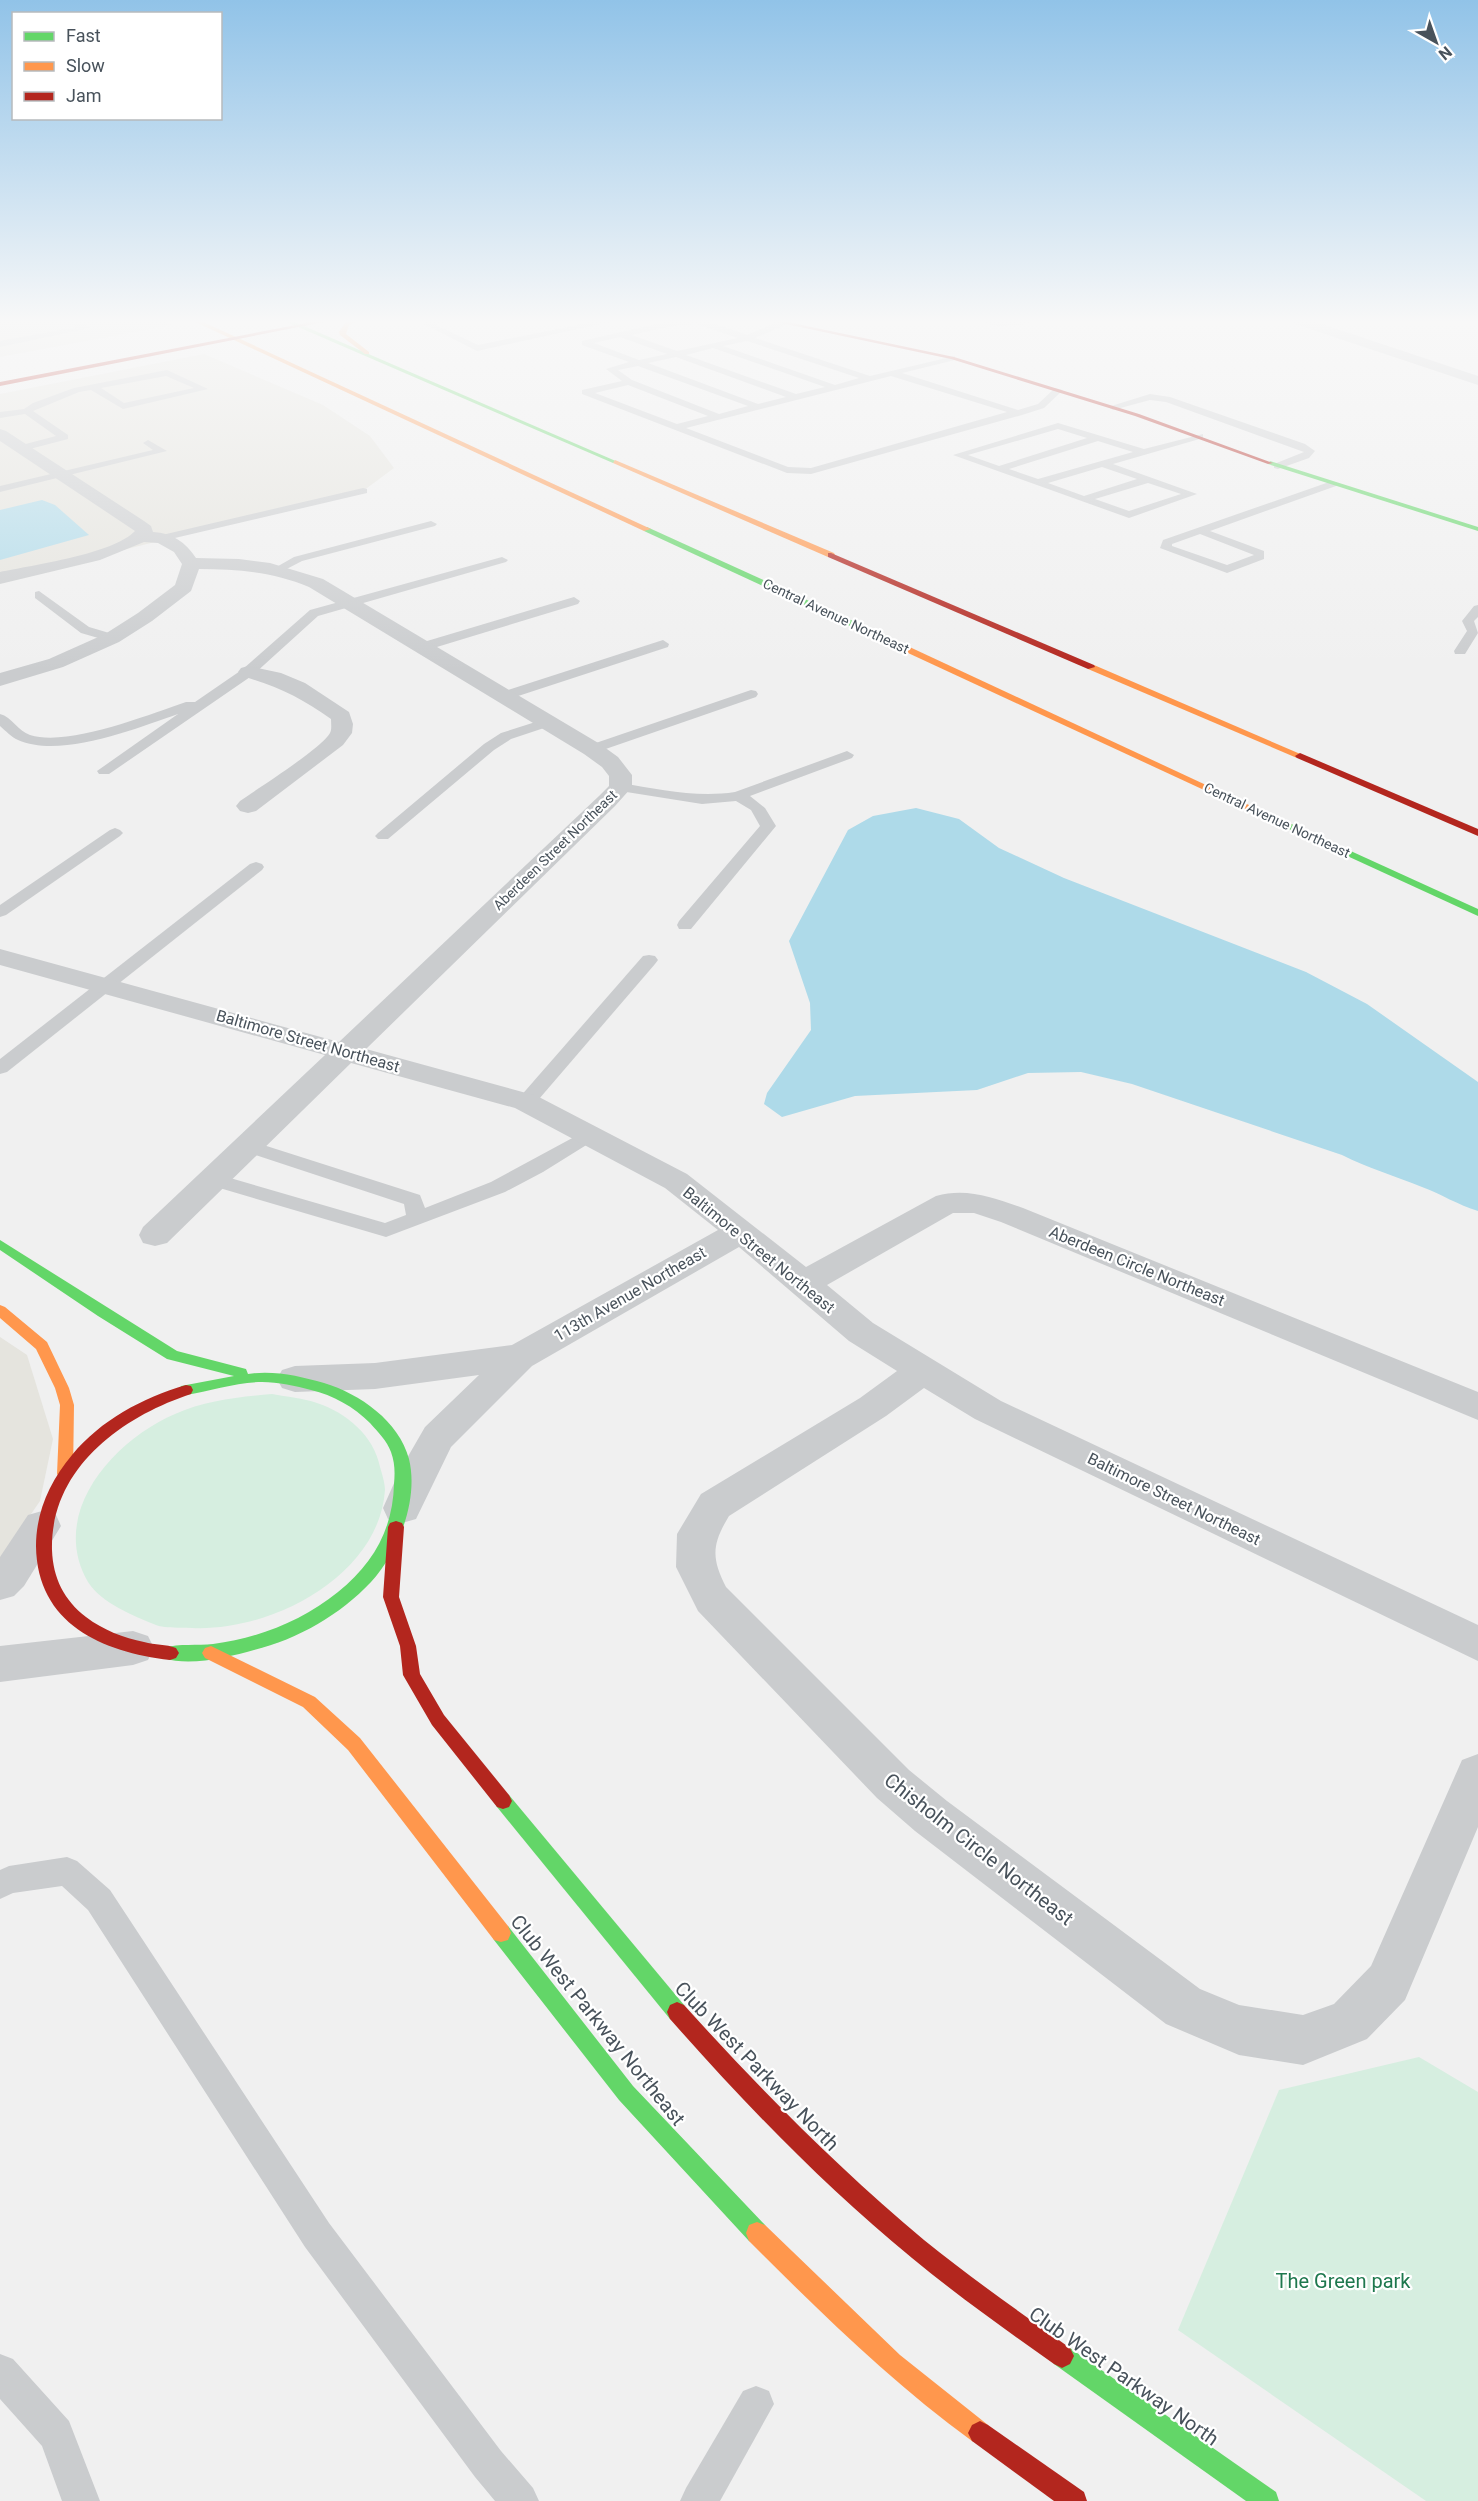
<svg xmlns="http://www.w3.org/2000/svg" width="1478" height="2501" font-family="Roboto,sans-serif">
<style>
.commercial{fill:#e5e4de}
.green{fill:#d6eee0}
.water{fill:#aedae9}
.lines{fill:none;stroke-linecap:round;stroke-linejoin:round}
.lane{fill:#caccce;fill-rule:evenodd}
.street{fill:#caccce;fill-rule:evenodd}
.fast{fill:#63d668;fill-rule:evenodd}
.slow{fill:#ff974d;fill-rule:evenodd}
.jam{fill:#b3261e;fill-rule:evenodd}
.labels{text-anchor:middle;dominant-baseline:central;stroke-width:4.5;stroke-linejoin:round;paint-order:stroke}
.far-street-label{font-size:14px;fill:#48525b;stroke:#fff}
.street-label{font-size:16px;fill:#48525b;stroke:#fff}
.near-street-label{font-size:20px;fill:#48525b;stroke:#fff}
.near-park-label{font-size:20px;fill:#1e784e;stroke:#fff}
</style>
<rect width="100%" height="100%" fill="#f0f0f0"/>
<g class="commercial">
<path d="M 0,320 L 162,320 L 172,325 L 0,357 Z"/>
<path d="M 204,354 L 323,405 L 370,436 L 394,468 L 363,491 L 0,580 L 0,394 Z"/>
<path d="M 0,1337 L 27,1355 L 53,1439 L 40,1501 L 0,1559 Z"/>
</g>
<g class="green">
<path d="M 272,1394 C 287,1397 303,1398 317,1403 C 347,1413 374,1436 380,1467 C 382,1474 385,1483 385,1490 C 379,1577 270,1632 192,1628 C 181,1627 167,1629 156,1625 C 134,1616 101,1603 88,1582 C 48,1513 114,1440 175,1414 C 206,1400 239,1397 272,1394 Z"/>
<path d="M 1419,2057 L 1478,2092 L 1478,2501 L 1426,2501 L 1178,2330 L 1279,2090 Z"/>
</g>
<g class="water">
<path d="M 42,500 L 55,505 L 89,535 L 0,560 L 0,510 Z"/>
<path d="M 916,808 L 959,819 L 999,848 L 1064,878 L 1306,972 L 1367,1004 L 1478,1082 L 1478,1211 C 1458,1205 1441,1194 1422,1187 C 1395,1176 1368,1168 1342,1155 L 1132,1084 L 1081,1072 L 1028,1073 L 977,1090 L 855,1096 L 782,1117 L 764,1104 L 767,1093 L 811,1030 L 810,1003 L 789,941 L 848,830 L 873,816 Z"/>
</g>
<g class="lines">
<g class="lane">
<path d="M 66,320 L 77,320 L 90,328 L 0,347 L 0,341 L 77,327 Z"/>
<path d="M 434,320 L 449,320 L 436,325 L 478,345 L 602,320 L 619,320 L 477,351 L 424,324 Z"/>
<path d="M 673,320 L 703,320 L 747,335 L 779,321 L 785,321 L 785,325 L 755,338 L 870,376 L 955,356 L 955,360 L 902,373 L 1018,410 L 1038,404 L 1055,388 L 1063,390 L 1044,408 L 1022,415 L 811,474 L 787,473 L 582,394 L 582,390 L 622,381 L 606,369 L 629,362 L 582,345 L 582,341 ZM 696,324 L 738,338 L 677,351 L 631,335 L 673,326 ZM 620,337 L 667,354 L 639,360 L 594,343 ZM 747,341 L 859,378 L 835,385 L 723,346 ZM 713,348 L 825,387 L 796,394 L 686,355 ZM 676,357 L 786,397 L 758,404 L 648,363 ZM 638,366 L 748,406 L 719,414 L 632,380 L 618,370 ZM 891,376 L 1007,412 L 811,468 L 788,467 L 686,428 ZM 628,385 L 708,416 L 677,424 L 595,393 Z"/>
<path d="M 167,370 L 208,389 L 123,409 L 91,390 L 79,392 L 33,411 L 68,435 L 68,439 L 22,451 L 18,450 L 18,446 L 56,436 L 25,414 L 0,418 L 0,412 L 24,409 L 33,403 L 74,388 ZM 166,376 L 194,388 L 124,403 L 101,388 Z"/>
<path d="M 1150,394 L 1170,397 L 1305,444 L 1315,451 L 1309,458 L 1278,469 L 1274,468 L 1274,464 L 1304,452 L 1166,402 L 1150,400 L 1113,410 L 1108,407 Z"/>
<path d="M 1058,423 L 1144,449 L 1203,434 L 1203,438 L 1113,464 L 1197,494 L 1129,518 L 953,455 ZM 1058,429 L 1087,438 L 999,466 L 968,455 ZM 1098,441 L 1133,452 L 1038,479 L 1009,469 ZM 1102,467 L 1137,479 L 1084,496 L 1048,483 ZM 1148,483 L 1181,494 L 1129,511 L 1095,499 Z"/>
<path d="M 148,440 L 167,451 L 0,492 L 0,486 L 153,450 L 143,443 Z"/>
<path d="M 1332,481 L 1337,484 L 1336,486 L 1210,531 L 1264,551 L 1264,559 L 1227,573 L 1160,548 L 1163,540 ZM 1200,534 L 1254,555 L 1227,565 L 1172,546 L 1172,544 Z"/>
<path d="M 363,488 L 367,489 L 367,493 L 162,541 L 156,538 L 162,535 Z"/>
<path d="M 431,521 L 437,524 L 435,526 L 302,561 L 279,573 L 273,569 L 294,557 Z"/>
<path d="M 502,557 L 508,560 L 506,562 L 318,616 L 253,675 L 109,774 L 99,774 L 97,771 L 178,714 C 137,728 61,759 18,740 C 11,737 6,731 0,726 L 0,714 C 12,717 18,731 30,735 C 69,747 147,715 186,702 L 195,702 L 243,669 L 310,610 Z"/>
<path d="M 39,591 L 89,627 L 116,635 L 118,638 L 112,642 L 81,633 L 35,598 L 35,592 Z"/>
<path d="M 574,597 L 580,601 L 578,604 L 427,650 L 417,650 L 416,647 L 417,644 Z"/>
<path d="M 1478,605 L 1478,617 L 1474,621 L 1478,633 L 1465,654 L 1455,654 L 1454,651 L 1467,631 L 1462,621 L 1474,606 Z"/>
<path d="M 663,640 L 669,644 L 668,647 L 509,699 L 499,699 L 497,696 L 499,693 Z"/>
<path d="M 751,690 L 756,691 L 758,694 L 756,697 L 597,752 L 592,753 L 585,749 L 587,746 Z"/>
<path d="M 548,718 L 555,722 L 553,725 L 511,739 L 494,750 L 388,839 L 378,839 L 375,836 L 378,833 L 484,744 L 501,733 Z"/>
<path d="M 847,751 L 854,755 L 852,758 L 750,796 L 765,808 L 776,826 L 691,929 L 679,929 L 677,925 L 679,921 L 760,826 L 751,810 L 736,801 L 702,804 L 620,791 L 613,787 L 615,784 L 620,783 C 659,789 696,798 735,792 Z"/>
<path d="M 115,828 L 120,830 L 123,833 L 120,836 L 6,915 L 0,917 L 0,905 L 110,830 Z"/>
<path d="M 256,862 L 262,864 L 264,867 L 262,870 L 7,1072 L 0,1074 L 0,1059 L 250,864 Z"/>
<path d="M 649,955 L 655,956 L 658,960 L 655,964 L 533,1106 L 519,1106 L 517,1102 L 519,1098 L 643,956 Z"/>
<path d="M 589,1129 L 596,1131 L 599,1135 L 596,1139 L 543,1172 L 505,1192 L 386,1237 L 206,1184 L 203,1179 L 206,1174 L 213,1173 L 385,1223 L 406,1215 L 404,1204 L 240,1150 L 237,1146 L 240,1142 L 254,1142 L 420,1195 L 425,1208 L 491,1182 Z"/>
<path d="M 67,1857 L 77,1861 L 110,1890 L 329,2223 L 501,2451 L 533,2488 L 539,2501 L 495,2501 L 475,2477 L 305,2247 L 88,1910 L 62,1886 L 13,1893 L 0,1899 L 0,1870 L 9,1866 Z"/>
<path d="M 0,2354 L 13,2359 L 69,2421 L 100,2501 L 62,2501 L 42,2446 L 0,2399 Z"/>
<path d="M 756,2386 L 769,2391 L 774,2404 L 720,2501 L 680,2501 L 686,2488 L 743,2391 Z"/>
</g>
<g class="street">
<path d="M 981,320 L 1030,320 L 1028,323 C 1014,326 992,329 981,320 Z"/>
<path d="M 1290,320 L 1310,320 L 1478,376 L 1478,385 L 1292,323 Z"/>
<path d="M 0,429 L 6,431 L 144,521 L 151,526 L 153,532 C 173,533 185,542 196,558 L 239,559 L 270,563 L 323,579 L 600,744 L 618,757 L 632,775 L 632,787 L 615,806 L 366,1049 L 537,1096 L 687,1174 L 806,1267 L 936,1196 C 967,1187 994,1198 1023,1208 L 1478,1392 L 1478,1420 L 1001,1222 L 974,1213 L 953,1213 L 827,1285 L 873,1323 L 1001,1401 L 1478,1625 L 1478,1661 L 975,1419 L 924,1388 L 886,1416 L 729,1516 C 712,1544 711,1558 726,1587 L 909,1770 L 947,1801 L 1200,1989 L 1239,2005 L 1303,2015 L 1334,2004 L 1371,1966 L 1462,1760 L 1478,1754 L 1478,1827 L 1405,2000 L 1367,2039 L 1303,2065 L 1239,2055 L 1166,2024 L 915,1831 L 877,1798 L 698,1611 L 676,1567 L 677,1534 L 701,1494 L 860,1398 L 897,1371 L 849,1341 L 739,1247 L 532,1366 L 451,1447 L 416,1519 L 402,1523 L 388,1519 L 383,1508 L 399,1472 L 425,1427 L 479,1375 L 375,1389 L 295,1392 L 282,1388 L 277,1379 L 282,1370 L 295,1366 L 375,1363 L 512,1345 L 718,1230 L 665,1188 L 515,1108 L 351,1063 L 167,1243 L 155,1246 L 143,1243 L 139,1235 L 143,1227 L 325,1055 L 0,965 L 0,949 L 339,1042 L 599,796 L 609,786 L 609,776 L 602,767 L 584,754 L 309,587 C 273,572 237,569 199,569 L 191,591 L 152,621 L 119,642 L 63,667 L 0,686 L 0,673 L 49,659 L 105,634 L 138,613 L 175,585 L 182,564 L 174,552 L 158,543 L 144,542 L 100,560 L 0,584 L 0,572 C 33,565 113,554 135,531 L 0,441 Z"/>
<path d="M 248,666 L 281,673 L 305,683 L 349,712 L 353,724 L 352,733 L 343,745 L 256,811 L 248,813 L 240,811 L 236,806 L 240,801 C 257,789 322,748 330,733 C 332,729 331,724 331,719 C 302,698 275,685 241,676 L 238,672 L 241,668 Z"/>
<path d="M 42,1511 L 56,1515 L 61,1526 L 24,1586 L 14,1596 L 0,1600 L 0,1557 L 28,1515 Z"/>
<path d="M 133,1631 L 148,1636 L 154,1648 L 148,1660 L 133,1665 L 0,1682 L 0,1646 Z"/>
</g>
<g class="fast">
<path d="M 282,320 L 290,320 L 618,462 L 613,463 Z"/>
<path d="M 1270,461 L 1478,527 L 1478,531 L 1268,464 Z"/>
<path d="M 647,527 L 886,636 L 887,638 L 880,640 L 644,531 L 643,529 Z"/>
<path d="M 1287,822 L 1478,909 L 1478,916 L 1284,827 L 1282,825 Z"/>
<path d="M 0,1240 L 177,1351 L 246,1369 L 248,1374 C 273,1370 300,1376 324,1383 C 360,1394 399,1421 409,1459 C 419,1500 398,1553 371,1582 C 340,1615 298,1639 254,1650 C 229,1657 189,1667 164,1658 L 161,1653 L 164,1648 C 179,1643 198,1646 213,1644 C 259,1638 302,1621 338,1592 C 373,1564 393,1529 394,1484 C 395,1473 395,1463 391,1452 C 387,1441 378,1432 370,1423 C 354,1407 333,1395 311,1390 C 296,1386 278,1382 262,1382 C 237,1382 210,1391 186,1395 L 181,1394 L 179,1390 L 181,1386 L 234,1376 L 167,1359 L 98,1316 L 0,1250 Z"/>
<path d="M 503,1793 L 509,1795 L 684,2005 L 687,2012 L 684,2019 L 677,2022 L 670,2019 L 497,1807 L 494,1801 L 497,1795 Z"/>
<path d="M 501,1924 L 508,1926 L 633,2086 L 765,2225 L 768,2233 L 765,2241 L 757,2244 L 749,2241 L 619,2100 L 494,1940 L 491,1933 L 494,1926 Z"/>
<path d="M 1062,2344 L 1070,2348 L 1276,2492 L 1279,2501 L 1246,2501 L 1054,2364 L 1050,2356 L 1054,2348 Z"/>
</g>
<g class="slow">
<path d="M 191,320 L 199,320 L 651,529 L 644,531 Z"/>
<path d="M 351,320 L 358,320 L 349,325 L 346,334 L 369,352 L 369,354 L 365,354 L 340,335 L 339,332 L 345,323 Z"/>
<path d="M 615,460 L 834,553 L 835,555 L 828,557 L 613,463 Z"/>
<path d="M 880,636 L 886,636 L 1292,825 L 1284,827 L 880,640 Z"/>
<path d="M 1088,665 L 1094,665 L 1305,756 L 1297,758 L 1088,669 Z"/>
<path d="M 0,1305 L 5,1307 L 47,1342 L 69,1388 L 74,1405 L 73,1474 L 70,1478 L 65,1480 L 60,1478 L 57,1474 L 60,1405 L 55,1388 L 36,1349 L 0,1318 Z"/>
<path d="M 211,1646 L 315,1697 L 360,1738 L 508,1926 L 511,1933 L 508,1940 L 501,1942 L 494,1940 L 348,1750 L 303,1707 L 205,1658 L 202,1653 L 205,1648 Z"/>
<path d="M 757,2222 L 765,2225 L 900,2355 L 988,2425 L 992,2433 L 988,2441 L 980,2445 L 972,2441 C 891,2382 820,2312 749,2241 L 746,2233 L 749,2225 Z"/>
</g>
<g class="jam">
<path d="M 322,320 L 334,320 L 0,386 L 0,382 Z"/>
<path d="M 767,320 L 778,320 L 954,357 L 1139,414 L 1273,463 L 1268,464 L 1135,416 L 951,359 Z"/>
<path d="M 831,553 L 1094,665 L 1095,667 L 1088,669 L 828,557 L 828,553 Z"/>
<path d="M 1300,753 L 1478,829 L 1478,836 L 1297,758 L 1295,756 Z"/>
<path d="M 186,1385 L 191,1386 L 193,1390 L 191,1394 C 121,1417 50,1469 52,1550 C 53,1578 64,1600 86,1617 C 103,1630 124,1638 144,1642 C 155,1645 166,1644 176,1648 L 179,1653 L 176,1658 L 170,1660 C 102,1652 37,1624 36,1546 C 36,1512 50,1481 72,1455 C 101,1420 142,1398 186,1385 Z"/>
<path d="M 396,1521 L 402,1523 L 404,1527 L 399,1597 L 416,1646 L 420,1674 L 444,1715 L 509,1795 L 512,1801 L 509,1807 L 503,1809 L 497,1807 L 432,1725 L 403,1675 L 400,1646 L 383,1597 L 388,1527 L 390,1523 Z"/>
<path d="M 677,2002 L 684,2005 C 759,2088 838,2168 924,2240 C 971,2278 1021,2313 1070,2348 L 1074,2356 L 1070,2364 L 1062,2368 L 1054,2364 C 1006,2330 958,2296 912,2258 C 824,2186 745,2104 670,2019 L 667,2012 L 670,2005 Z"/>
<path d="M 980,2421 L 988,2425 L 1084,2492 L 1087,2501 L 1054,2501 L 972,2441 L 968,2433 L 972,2425 Z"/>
</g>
</g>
<linearGradient id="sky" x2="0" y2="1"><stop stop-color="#91c3e8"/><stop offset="0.48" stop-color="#f8f8f8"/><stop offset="1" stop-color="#f8f8f8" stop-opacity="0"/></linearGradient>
<rect width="1478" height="670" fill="url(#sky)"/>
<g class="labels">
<g class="far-street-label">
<text transform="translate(836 616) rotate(25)">Central Avenue Northeast</text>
<text transform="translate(1277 820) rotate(25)">Central Avenue Northeast</text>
<text transform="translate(555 850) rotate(-44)">Aberdeen Street Northeast</text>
</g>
<g class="street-label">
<text transform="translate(308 1041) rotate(16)">Baltimore Street Northeast</text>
<text transform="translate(759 1250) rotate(39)">Baltimore Street Northeast</text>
<text transform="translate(1137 1266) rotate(22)">Aberdeen Circle Northeast</text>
<text transform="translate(630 1294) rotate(-30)">113th Avenue Northeast</text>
<text transform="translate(1174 1499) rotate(26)">Baltimore Street Northeast</text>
</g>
<g class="near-street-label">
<text transform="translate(979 1849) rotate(38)">Chisholm Circle Northeast</text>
<text transform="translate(598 2020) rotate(51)">Club West Parkway Northeast</text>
<text transform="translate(757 2066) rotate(46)">Club West Parkway North</text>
<text transform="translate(1124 2376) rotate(35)">Club West Parkway North</text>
</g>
<g class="near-park-label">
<text x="1343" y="2281">The Green park</text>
</g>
</g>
<rect x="12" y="12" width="210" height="108" fill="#ffffff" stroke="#b6babd" stroke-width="1.5"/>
<rect x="24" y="32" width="30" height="9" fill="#63d668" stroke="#b6babd" stroke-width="1.5"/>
<text x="66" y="42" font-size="18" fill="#48525b">Fast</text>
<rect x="24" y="62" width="30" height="9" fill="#ff974d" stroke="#b6babd" stroke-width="1.5"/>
<text x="66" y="72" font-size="18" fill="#48525b">Slow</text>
<rect x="24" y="92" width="30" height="9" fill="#b3261e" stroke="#b6babd" stroke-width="1.5"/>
<text x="66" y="102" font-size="18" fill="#48525b">Jam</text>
<g transform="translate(1436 42) rotate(140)" stroke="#ffffff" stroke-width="4.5" paint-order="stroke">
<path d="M0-4.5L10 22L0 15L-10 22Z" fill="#48525b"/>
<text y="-9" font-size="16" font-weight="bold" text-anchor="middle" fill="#48525b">N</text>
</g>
</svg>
